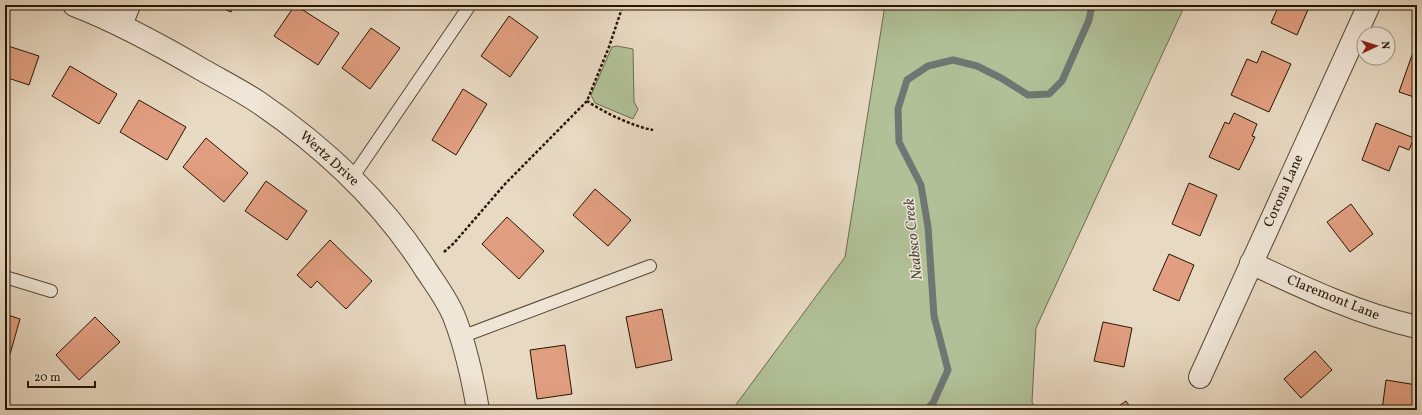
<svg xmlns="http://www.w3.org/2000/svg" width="1422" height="415" font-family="Vollkorn,serif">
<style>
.green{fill:#b1c097;stroke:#6b6b4d}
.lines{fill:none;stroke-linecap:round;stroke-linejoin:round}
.stream{stroke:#6d7773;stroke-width:7}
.building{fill:#e19e80;stroke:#251603}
.service-casing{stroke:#564733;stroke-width:14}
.minor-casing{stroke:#564733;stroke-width:24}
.path{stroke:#251603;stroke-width:2.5;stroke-dasharray:3 2;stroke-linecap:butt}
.service{stroke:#f0e6d7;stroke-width:12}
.minor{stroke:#f0e6d7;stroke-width:22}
.labels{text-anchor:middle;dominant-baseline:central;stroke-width:3;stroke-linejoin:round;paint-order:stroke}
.street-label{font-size:14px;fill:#251603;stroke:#f0e6d7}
.water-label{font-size:15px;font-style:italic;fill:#4f4e44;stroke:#f0e6d7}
</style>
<rect width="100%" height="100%" fill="#e8d9c2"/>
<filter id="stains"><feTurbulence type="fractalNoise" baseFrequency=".005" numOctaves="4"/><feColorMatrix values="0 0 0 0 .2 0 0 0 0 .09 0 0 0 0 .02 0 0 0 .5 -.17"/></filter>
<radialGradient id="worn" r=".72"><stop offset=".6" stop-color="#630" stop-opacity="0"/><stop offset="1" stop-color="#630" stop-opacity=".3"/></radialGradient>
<g class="green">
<path d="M 885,5 L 1185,5 L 1036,328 L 1032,402 L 1036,410 L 732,410 L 845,257 Z"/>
<path d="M 617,46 L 633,49 L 634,102 L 638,109 L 633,119 L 595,103 L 591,95 L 612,47 Z"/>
</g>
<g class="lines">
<path class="stream" d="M 926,410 L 933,403 L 948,370 L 934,316 L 928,227 L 921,185 L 899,142 L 898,109 L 907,80 L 928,66 L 953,60 L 977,66 L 1001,78 L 1028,95 L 1049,94 L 1062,81 L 1089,20 L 1092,5"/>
</g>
<g class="building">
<path d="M 215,5 L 234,5 L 231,12 Z"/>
<path d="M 295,5 L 339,33 L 318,65 L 274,36 Z"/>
<path d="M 1279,5 L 1310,5 L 1297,35 L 1271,23 Z"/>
<path d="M 509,16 L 538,37 L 510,77 L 481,56 Z"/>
<path d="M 371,28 L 400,48 L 370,89 L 342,68 Z"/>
<path d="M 5,45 L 39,56 L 29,85 L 5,77 Z"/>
<path d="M 1262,51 L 1291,64 L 1269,112 L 1231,95 L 1247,59 L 1257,63 Z"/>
<path d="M 1412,55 L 1417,57 L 1417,98 L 1399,92 Z"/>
<path d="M 70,66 L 117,94 L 99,124 L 52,96 Z"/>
<path d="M 463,89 L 487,104 L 456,155 L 432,140 Z"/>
<path d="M 139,100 L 186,127 L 167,160 L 120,132 Z"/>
<path d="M 1234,113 L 1257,124 L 1252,136 L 1255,137 L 1239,170 L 1209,157 L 1225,122 L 1229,124 Z"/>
<path d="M 1376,123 L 1414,138 L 1409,150 L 1399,146 L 1389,171 L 1362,160 Z"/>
<path d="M 206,138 L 248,173 L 224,202 L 183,167 Z"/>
<path d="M 266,181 L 307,211 L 287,240 L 245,211 Z"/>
<path d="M 1189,183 L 1217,195 L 1200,236 L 1172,224 Z"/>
<path d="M 595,189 L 631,220 L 608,246 L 573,215 Z"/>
<path d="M 1351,204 L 1373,234 L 1350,252 L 1327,222 Z"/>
<path d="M 507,217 L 544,251 L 519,279 L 482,244 Z"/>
<path d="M 330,240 L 372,281 L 346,309 L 317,281 L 311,288 L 297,275 Z"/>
<path d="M 1169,254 L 1194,265 L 1179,301 L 1153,290 Z"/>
<path d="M 662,309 L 672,360 L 636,368 L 626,317 Z"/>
<path d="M 5,314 L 20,319 L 10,354 L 5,353 Z"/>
<path d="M 95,317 L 120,342 L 79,380 L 56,355 Z"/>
<path d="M 1103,322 L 1132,328 L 1124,367 L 1094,361 Z"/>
<path d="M 565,345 L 572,394 L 537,399 L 530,350 Z"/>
<path d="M 1315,351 L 1332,370 L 1301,398 L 1284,379 Z"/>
<path d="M 1386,380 L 1417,385 L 1417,410 L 1382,410 Z"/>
<path d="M 1126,401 L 1132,410 L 1113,410 Z"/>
</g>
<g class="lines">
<g class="service-casing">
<g id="service">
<path d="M 352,178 L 470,5"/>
<path d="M 5,277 L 51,291"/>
<path d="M 461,337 L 650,266"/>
</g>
</g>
<g class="minor-casing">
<g id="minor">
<path d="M 74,5 C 118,22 160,45 201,69 C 220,80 240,90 258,102 C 324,147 383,202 426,270 C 436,285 449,302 455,319 C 466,348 473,380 478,410"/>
<path d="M 121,25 L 129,5"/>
<path d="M 1251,263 C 1304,288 1359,314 1417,327"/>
<path d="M 1200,377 L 1369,5"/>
</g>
</g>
<g class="path">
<path d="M 587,101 C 605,113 632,126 653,130"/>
<path d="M 444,252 L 454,243 L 505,184 L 587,101 L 609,47 L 623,5"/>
</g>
<use href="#service" class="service"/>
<use href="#minor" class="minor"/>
</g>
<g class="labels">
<g class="street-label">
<text transform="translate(329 159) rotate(42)">Wertz Drive</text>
<text transform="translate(1284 191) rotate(-66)">Corona Lane</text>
<text transform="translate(1333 298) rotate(22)">Claremont Lane</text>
</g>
<g class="water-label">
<text transform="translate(914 239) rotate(-96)">Neabsco Creek</text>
</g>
</g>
<rect width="1422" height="415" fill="none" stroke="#e8d9c2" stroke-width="20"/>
<rect x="6" y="6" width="1410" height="403" fill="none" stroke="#251603" stroke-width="2"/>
<rect x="10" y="10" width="1402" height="395" fill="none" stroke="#251603"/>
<g transform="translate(1376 46) rotate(86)"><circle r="19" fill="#f0e6d7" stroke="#9f9382"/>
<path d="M0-3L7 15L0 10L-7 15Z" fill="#8f2418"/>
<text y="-6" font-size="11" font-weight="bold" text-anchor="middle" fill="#251603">N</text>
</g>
<path d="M28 381v6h67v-6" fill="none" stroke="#251603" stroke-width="2"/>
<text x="34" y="381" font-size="12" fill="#251603" stroke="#f0e6d7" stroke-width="3" paint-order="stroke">20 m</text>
<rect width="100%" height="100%" filter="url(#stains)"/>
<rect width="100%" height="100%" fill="url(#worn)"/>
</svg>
